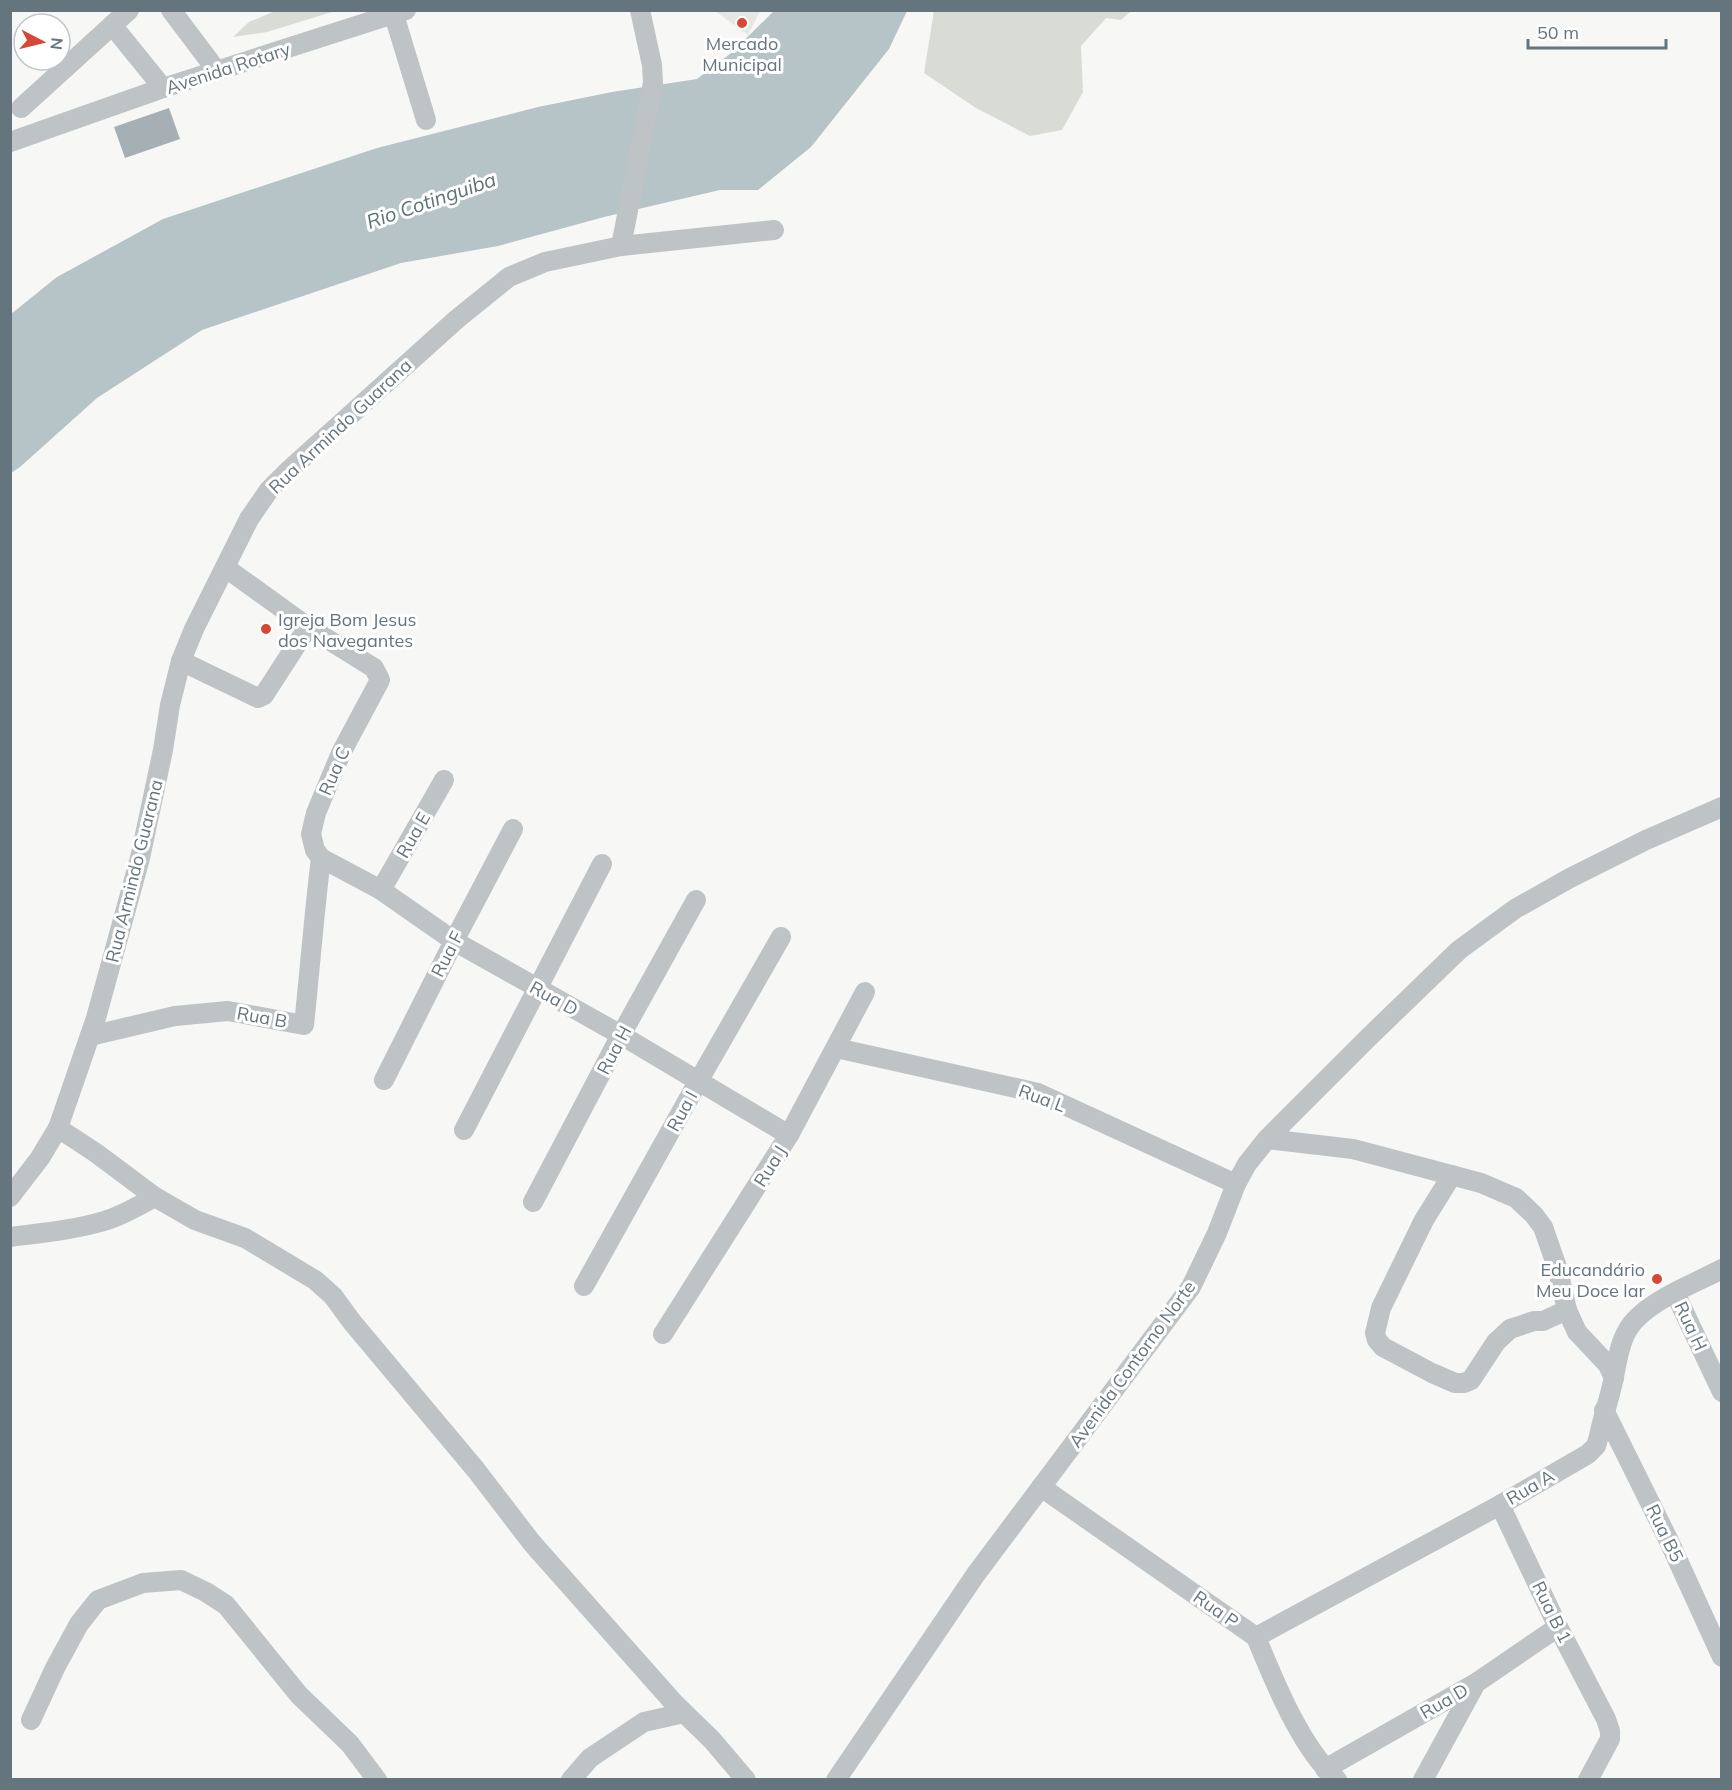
<svg xmlns="http://www.w3.org/2000/svg" width="1732" height="1790" font-family="Mulish,sans-serif">
<style>
.built{fill:#e5e7e5}
.green{fill:#d8dcd4}
.water{fill:#b7c4c7}
.building{fill:#a6afb3}
.lines{fill:none;stroke-linecap:round;stroke-linejoin:round}
.minor{stroke:#bec3c6;stroke-width:20}
.poi-dot{fill:#d64835;stroke:#fff;stroke-width:2}
.labels{text-anchor:middle;dominant-baseline:central;stroke-width:6;stroke-linejoin:round;paint-order:stroke}
.poi-label{font-size:18px;fill:#64757d;stroke:#fff}
.street-label{font-size:18px;fill:#64757d;stroke:#fff}
.water-label{font-size:20px;font-style:italic;fill:#5f7478;stroke:#fff}
</style>
<rect width="100%" height="100%" fill="#f7f7f5"/>
<path class="built" d="M 715,11 L 760,11 L 748,35 Z"/>
<g class="green">
<path d="M 275,11 L 275,10 L 335,11 L 267,32 L 233,37 L 249,22 Z"/>
<path d="M 934,11 L 934,10 L 1131,11 L 1121,20 L 1106,18 L 1081,46 L 1083,92 L 1062,130 L 1030,136 L 976,108 L 924,73 Z"/>
</g>
<path class="water" d="M 774,11 L 907,11 L 889,49 L 811,147 L 758,190 L 720,190 L 604,217 L 498,246 L 401,263 L 202,330 L 97,398 L 20,467 L 11,473 L 11,314 L 57,277 L 163,219 L 202,206 L 377,148 L 538,107 L 612,92 L 697,79 L 730,54 Z"/>
<path class="building" d="M 169,108 L 180,139 L 125,158 L 114,127 Z"/>
<g class="lines">
<g class="minor">
<path d="M 171,10 L 217,71"/>
<path d="M 394,15 L 426,120"/>
<path d="M 112,25 L 163,88"/>
<path d="M 21,108 L 129,10"/>
<path d="M 10,142 L 163,88 L 406,10"/>
<path d="M 621,246 L 653,83 L 652,65 L 640,10"/>
<path d="M 226,568 L 308,627 L 374,668 L 380,680 L 341,753 L 316,813 L 311,834 L 315,850 L 321,858 L 381,890 L 454,941 L 621,1035 L 789,1135"/>
<path d="M 181,661 L 258,698 L 264,695 L 308,627"/>
<path d="M 381,890 L 444,780"/>
<path d="M 90,1036 L 175,1016 L 228,1011 L 304,1025 C 310,969 314,914 321,858"/>
<path d="M 836,1048 L 1038,1093 L 1236,1184"/>
<path d="M 384,1080 L 454,941 L 513,829"/>
<path d="M 58,1128 L 96,1153 L 155,1197 L 195,1220 L 245,1238 L 315,1280 L 333,1296 L 352,1322 L 476,1470 L 532,1543 L 674,1703 L 712,1740 L 746,1780"/>
<path d="M 464,1130 L 602,864"/>
<path d="M 1267,1139 L 1353,1149 L 1481,1183 L 1516,1198 L 1534,1215 L 1543,1227 L 1558,1270 L 1567,1310 L 1577,1332 L 1608,1365 L 1614,1378"/>
<path d="M 1452,1175 L 1424,1220 L 1381,1308 L 1375,1333 L 1377,1340 L 1383,1347 L 1432,1373 L 1455,1383 L 1464,1383 L 1471,1380 L 1496,1342 L 1510,1329 L 1534,1321 L 1543,1321 L 1567,1310"/>
<path d="M 10,1197 L 40,1158 L 58,1128 L 96,1018 L 140,858 L 163,750 L 170,705 L 181,661 L 194,629 L 249,519 L 269,490 L 288,471 L 457,319 L 509,277 L 545,262 L 621,246 L 774,230"/>
<path d="M 533,1202 L 621,1035 L 696,900"/>
<path d="M 10,1237 C 41,1233 74,1230 104,1221 C 122,1216 138,1206 155,1197"/>
<path d="M 584,1286 L 699,1080 L 781,937"/>
<path d="M 1675,1293 L 1722,1392"/>
<path d="M 663,1334 L 789,1135 L 865,992"/>
<path d="M 1604,1410 L 1668,1539 L 1722,1657"/>
<path d="M 1041,1487 L 1256,1637 C 1274,1681 1301,1748 1337,1780"/>
<path d="M 1500,1505 L 1558,1627 L 1606,1719 L 1610,1731 L 1610,1739 L 1588,1780"/>
<path d="M 1256,1637 L 1500,1505 L 1588,1454 L 1596,1446 L 1599,1436 C 1603,1416 1610,1397 1614,1377 C 1618,1356 1621,1333 1637,1318 C 1658,1297 1695,1283 1722,1269"/>
<path d="M 31,1720 L 55,1668 L 79,1624 L 98,1600 L 143,1583 L 181,1580 L 206,1592 L 226,1605 L 299,1695 L 350,1744 L 377,1780"/>
<path d="M 1325,1769 L 1476,1683 L 1558,1627"/>
<path d="M 571,1780 L 590,1758 L 644,1722 L 684,1713"/>
<path d="M 836,1780 L 976,1574 L 1191,1287 L 1217,1233 L 1236,1184 L 1247,1164 L 1267,1139 L 1369,1037 L 1459,950 L 1515,909 L 1570,878 L 1646,840 L 1722,807"/>
<path d="M 1423,1780 L 1476,1683"/>
</g>
</g>
<g class="poi-dot">
<circle cx="742" cy="23" r="6"/>
<circle cx="266" cy="629" r="6"/>
<circle cx="1657" cy="1279" r="6"/>
</g>
<g class="labels">
<g class="poi-label">
<text x="742" y="43">Mercado<tspan x="742" dy="21">Municipal</tspan></text>
<text x="278" y="619" text-anchor="start">Igreja Bom Jesus<tspan x="278" dy="21">dos Navegantes</tspan></text>
<text x="1645" y="1269" text-anchor="end">Educandário<tspan x="1645" dy="21">Meu Doce lar</tspan></text>
</g>
<g class="street-label">
<text transform="translate(228 68) rotate(-18)">Avenida Rotary</text>
<text transform="translate(340 426) rotate(-43)">Rua Armindo Guarana</text>
<text transform="translate(334 771) rotate(-66)">Rua C</text>
<text transform="translate(413 835) rotate(-60)">Rua E</text>
<text transform="translate(134 871) rotate(-76)">Rua Armindo Guarana</text>
<text transform="translate(447 954) rotate(-63)">Rua F</text>
<text transform="translate(554 998) rotate(29)">Rua D</text>
<text transform="translate(262 1017) rotate(10)">Rua B</text>
<text transform="translate(614 1050) rotate(-62)">Rua H</text>
<text transform="translate(1042 1098) rotate(20)">Rua L</text>
<text transform="translate(682 1111) rotate(-61)">Rua I</text>
<text transform="translate(770 1166) rotate(-58)">Rua J</text>
<text transform="translate(1691 1326) rotate(65)">Rua H</text>
<text transform="translate(1132 1364) rotate(-54)">Avenida Contorno Norte</text>
<text transform="translate(1530 1487) rotate(-30)">Rua A</text>
<text transform="translate(1665 1533) rotate(64)">Rua B5</text>
<text transform="translate(1216 1609) rotate(35)">Rua P</text>
<text transform="translate(1552 1612) rotate(64)">Rua B 1</text>
<text transform="translate(1444 1701) rotate(-30)">Rua D</text>
</g>
<g class="water-label">
<text transform="translate(431 200) rotate(-19)">Rio Cotinguiba</text>
</g>
</g>
<rect width="1732" height="1790" fill="none" stroke="#64757d" stroke-width="24"/>
<g transform="translate(42 42) rotate(97)"><circle r="28" fill="#ffffff" stroke="#c1c8cb" stroke-width="1.5"/>
<path d="M0-4.5L10 22L0 15L-10 22Z" fill="#d64835"/>
<text y="-9" font-size="16" font-weight="bold" text-anchor="middle" fill="#64757d">N</text>
</g>
<path d="M1528 39v9h138v-9" fill="none" stroke="#64757d" stroke-width="3"/>
<text x="1537" y="39" font-size="18" fill="#64757d" stroke="#ffffff" stroke-width="4.5" paint-order="stroke">50 m</text>
</svg>
